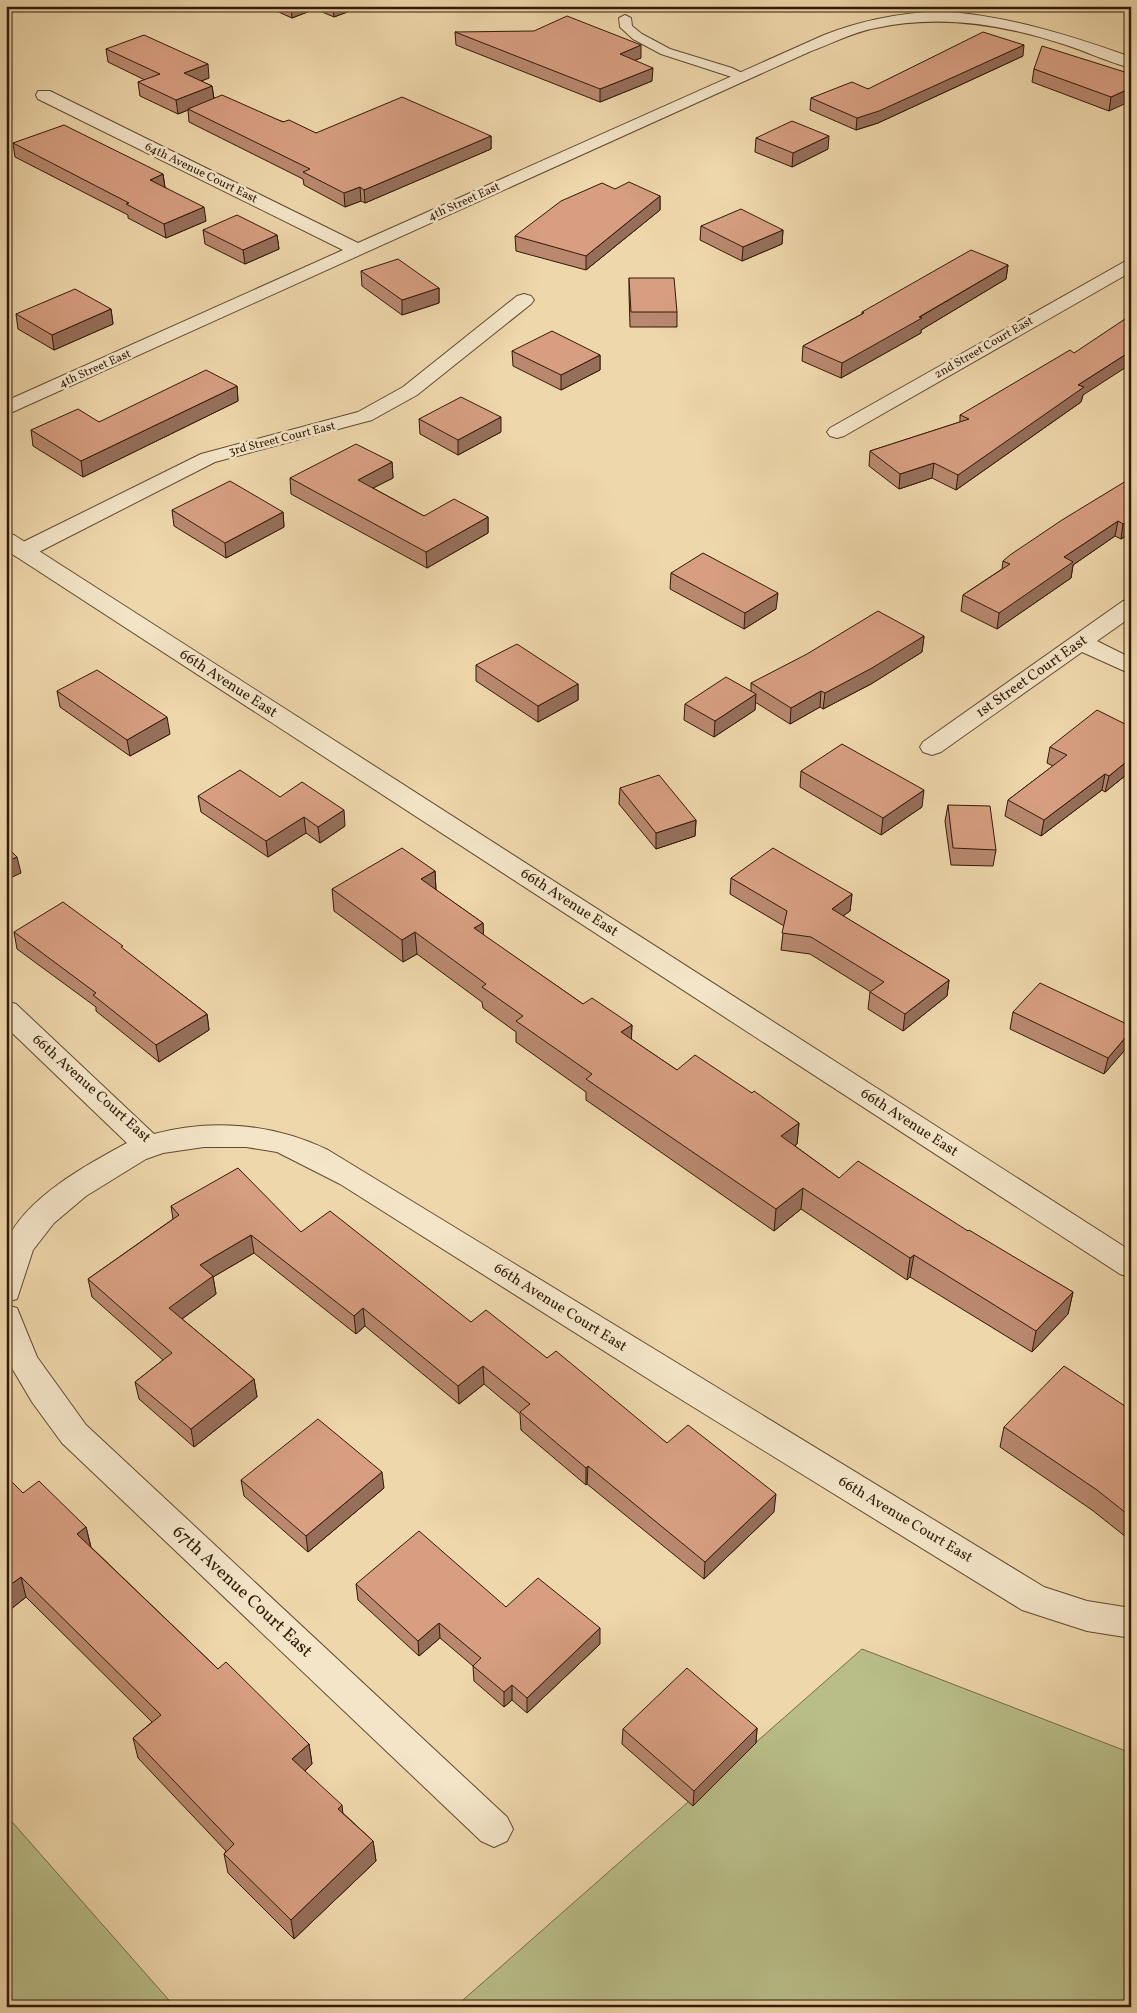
<svg xmlns="http://www.w3.org/2000/svg" width="1137" height="2013" font-family="Vollkorn,serif">
<style>
.green{fill:#b9be89;stroke:#766c48}
.lines{fill:none;stroke-linecap:round;stroke-linejoin:round}
.service-casing{stroke:#614930;stroke-width:2}
.minor-casing{stroke:#614930;stroke-width:2}
.tertiary-casing{stroke:#614930;stroke-width:2}
.service{fill:#f4e5c8;fill-rule:evenodd}
.minor{fill:#f4e5c8;fill-rule:evenodd}
.tertiary{fill:#f4e5c8;fill-rule:evenodd}
.wall{fill:#b9886f;stroke:#321a07}
.shaded-wall{fill:#966f5a;stroke:#321a07}
.building{fill:#d79e81;stroke:#321a07}
.labels{text-anchor:middle;dominant-baseline:central;stroke-width:5;stroke-linejoin:round;paint-order:stroke}
.far-street-label{font-size:12px;fill:#321a07;stroke:#f4e5c8}
.street-label{font-size:15px;fill:#321a07;stroke:#f4e5c8}
.near-street-label{font-size:18px;fill:#321a07;stroke:#f4e5c8}
</style>
<rect width="100%" height="100%" fill="#eed7ab"/>
<filter id="stains"><feTurbulence type="fractalNoise" baseFrequency=".004" numOctaves="4"/><feColorMatrix values="0 0 0 0 .2 0 0 0 0 .09 0 0 0 0 .02 0 0 0 .5 -.17"/></filter>
<radialGradient id="worn" r=".72"><stop offset=".6" stop-color="#630" stop-opacity="0"/><stop offset="1" stop-color="#630" stop-opacity=".3"/></radialGradient>
<g class="green">
<path d="M 862,1649 L 1131,1753 L 1131,2007 L 455,2007 Z"/>
<path d="M 6,1815 L 175,2007 L 6,2007 Z"/>
</g>
<g class="lines">
<g class="service-casing">
<path id="service" d="M 625,15 L 631,18 L 632,26 L 642,34 L 670,49 L 732,68 L 748,76 L 746,79 L 738,79 L 661,54 L 633,39 L 620,27 L 619,18 Z"/>
</g>
<g class="minor-casing">
<g id="minor">
<path d="M 941,11 C 1008,16 1069,35 1131,57 L 1131,68 C 1108,62 1085,51 1063,44 C 1002,24 939,14 876,28 C 853,32 831,44 809,52 L 6,415 L 6,401 L 343,250 L 38,99 L 36,95 L 38,91 L 50,91 L 358,243 L 824,35 C 862,20 900,13 941,11 Z"/>
<path d="M 1131,258 L 1131,272 L 844,436 L 837,438 L 830,436 L 827,432 L 830,428 Z"/>
<path d="M 524,294 L 531,296 L 534,300 L 531,304 L 417,395 L 372,420 L 215,462 L 31,556 L 23,558 L 15,556 L 12,551 L 15,546 L 201,454 L 358,412 L 403,387 L 517,296 Z"/>
<path d="M 1131,599 L 1131,617 L 1097,641 L 1131,658 L 1131,674 L 1082,652 L 941,752 L 932,755 L 923,752 L 920,747 L 923,742 L 1123,601 Z"/>
<path d="M 6,1001 L 16,1004 L 154,1134 C 212,1118 274,1124 328,1150 L 1044,1587 L 1087,1601 L 1131,1608 L 1131,1638 L 1087,1631 L 1022,1610 L 661,1387 L 340,1184 L 277,1152 L 246,1147 L 204,1147 L 163,1153 L 146,1159 L 86,1196 L 54,1223 L 33,1250 L 17,1299 L 6,1302 C 6,1289 3,1251 7,1241 C 25,1198 88,1164 127,1143 L 6,1027 Z"/>
<path d="M 6,1305 L 17,1308 L 37,1357 L 86,1425 L 507,1817 L 513,1829 L 507,1841 L 494,1847 L 481,1841 L 62,1443 L 32,1402 L 6,1358 Z"/>
</g>
</g>
<g class="tertiary-casing">
<path id="tertiary" d="M 6,533 L 14,535 L 1131,1251 L 1131,1278 L 1120,1274 L 6,550 Z"/>
</g>
<use href="#service" class="service"/>
<use href="#minor" class="minor"/>
<use href="#tertiary" class="tertiary"/>
</g>
<g class="wall">
<path d="M 265,6 L 363,6 L 334,17 L 315,9 L 292,18 Z"/>
<path d="M 455,32 L 641,58 L 635,60 L 652,81 L 600,102 L 456,45 Z"/>
<path d="M 106,49 L 209,78 L 201,81 L 212,86 L 214,98 L 316,133 L 491,136 L 491,149 L 365,203 L 361,201 L 345,207 L 304,185 L 303,179 L 189,122 L 188,110 L 178,114 L 140,96 L 138,82 L 145,80 L 108,62 Z"/>
<path d="M 1023,56 L 878,123 L 856,130 L 810,110 L 811,98 L 868,89 Z"/>
<path d="M 1034,69 L 1131,74 L 1109,111 L 1032,82 Z"/>
<path d="M 756,138 L 828,149 L 792,167 L 755,152 Z"/>
<path d="M 13,143 L 163,174 L 165,187 L 206,221 L 166,238 L 128,218 L 128,215 L 15,157 Z"/>
<path d="M 615,189 L 660,196 L 660,210 L 586,270 L 516,251 L 515,236 Z"/>
<path d="M 701,226 L 783,230 L 782,244 L 742,261 L 700,240 Z"/>
<path d="M 203,230 L 277,235 L 279,249 L 245,264 L 205,244 Z"/>
<path d="M 1008,265 L 1006,279 L 921,330 L 921,333 L 841,378 L 802,361 L 803,346 L 862,314 L 862,312 Z"/>
<path d="M 361,271 L 439,288 L 439,303 L 402,315 L 362,286 Z"/>
<path d="M 629,278 L 677,312 L 677,327 L 630,327 L 629,293 Z"/>
<path d="M 111,309 L 113,324 L 54,350 L 18,329 L 16,314 Z"/>
<path d="M 512,351 L 600,355 L 600,370 L 561,390 L 513,366 Z"/>
<path d="M 237,386 L 238,401 L 83,477 L 33,446 L 31,430 L 99,422 Z"/>
<path d="M 1083,395 L 1081,402 L 956,490 L 932,478 L 899,489 L 869,466 L 870,451 L 960,422 L 960,415 Z"/>
<path d="M 419,419 L 501,432 L 458,455 L 420,434 Z"/>
<path d="M 392,462 L 393,478 L 373,488 L 424,516 L 488,517 L 488,533 L 427,568 L 291,494 L 290,478 Z"/>
<path d="M 1131,484 L 1131,533 L 1121,539 L 1115,536 L 1073,565 L 1071,578 L 997,629 L 961,611 L 963,595 L 1002,569 L 1003,561 Z"/>
<path d="M 172,510 L 283,512 L 284,527 L 226,558 L 174,526 Z"/>
<path d="M 671,573 L 776,609 L 744,629 L 670,589 Z"/>
<path d="M 924,636 L 922,652 L 871,684 L 823,709 L 820,707 L 790,724 L 755,702 L 755,710 L 714,737 L 684,720 L 685,704 L 751,691 L 751,683 Z"/>
<path d="M 476,665 L 578,684 L 578,700 L 538,722 L 476,681 Z"/>
<path d="M 57,691 L 170,734 L 130,756 L 60,707 Z"/>
<path d="M 1131,727 L 1131,771 L 1105,792 L 1102,790 L 1041,836 L 1005,816 L 1008,800 L 1053,766 L 1047,763 L 1050,747 Z"/>
<path d="M 801,771 L 922,807 L 881,835 L 800,787 Z"/>
<path d="M 620,788 L 696,820 L 695,836 L 656,849 L 619,804 Z"/>
<path d="M 198,796 L 280,797 L 345,826 L 320,843 L 306,833 L 268,857 L 201,812 Z"/>
<path d="M 948,805 L 996,850 L 993,866 L 951,865 L 945,821 Z"/>
<path d="M 435,871 L 436,890 L 483,923 L 483,935 L 583,1004 L 632,1025 L 631,1039 L 677,1070 L 752,1093 L 799,1123 L 797,1144 L 795,1146 L 839,1178 L 968,1231 L 1073,1292 L 1068,1314 L 1032,1352 L 910,1277 L 907,1280 L 801,1209 L 774,1231 L 586,1100 L 586,1092 L 516,1042 L 516,1032 L 483,1008 L 482,1002 L 417,954 L 403,962 L 334,911 L 332,889 Z"/>
<path d="M 731,878 L 852,894 L 850,911 L 843,916 L 949,980 L 947,996 L 903,1031 L 868,1009 L 870,992 L 871,992 L 810,954 L 781,950 L 784,926 L 730,894 Z"/>
<path d="M 14,932 L 124,950 L 207,1014 L 209,1030 L 159,1062 L 96,1011 L 96,1007 L 17,949 Z"/>
<path d="M 1013,1012 L 1131,1031 L 1130,1044 L 1104,1074 L 1010,1029 Z"/>
<path d="M 171,1206 L 301,1232 L 471,1322 L 547,1358 L 667,1443 L 774,1512 L 704,1579 L 587,1484 L 586,1485 L 521,1430 L 520,1414 L 484,1384 L 459,1404 L 365,1326 L 356,1334 L 254,1253 L 213,1277 L 216,1294 L 182,1319 L 254,1379 L 257,1397 L 194,1447 L 139,1399 L 135,1382 L 163,1360 L 92,1297 L 88,1279 L 173,1219 Z"/>
<path d="M 1131,1410 L 1131,1541 L 1092,1510 L 1000,1447 L 1004,1427 Z"/>
<path d="M 6,1476 L 23,1493 L 86,1527 L 91,1547 L 218,1669 L 309,1744 L 312,1764 L 305,1771 L 343,1813 L 373,1841 L 376,1861 L 294,1939 L 228,1873 L 224,1854 L 226,1851 L 138,1758 L 133,1738 L 152,1722 L 26,1597 L 6,1613 Z"/>
<path d="M 241,1480 L 384,1488 L 308,1552 L 244,1496 Z"/>
<path d="M 356,1584 L 506,1607 L 600,1644 L 527,1713 L 512,1700 L 504,1707 L 474,1681 L 473,1666 L 440,1638 L 419,1656 L 358,1600 Z"/>
<path d="M 757,1728 L 756,1743 L 693,1806 L 622,1744 L 623,1729 Z"/>
</g>
<g class="shaded-wall">
<path d="M 291,6 L 315,6 L 315,9 L 292,18 Z"/>
<path d="M 333,6 L 363,6 L 334,17 Z"/>
<path d="M 641,45 L 641,58 L 619,66 L 620,54 Z"/>
<path d="M 1024,45 L 1023,56 L 878,123 L 856,130 L 857,118 Z"/>
<path d="M 208,64 L 209,78 L 185,87 L 184,73 Z"/>
<path d="M 653,68 L 652,81 L 600,102 L 600,89 Z"/>
<path d="M 212,86 L 214,100 L 188,109 L 188,110 L 178,114 L 176,100 Z"/>
<path d="M 1131,88 L 1131,101 L 1109,111 L 1111,97 Z"/>
<path d="M 491,136 L 491,149 L 365,203 L 364,190 Z"/>
<path d="M 829,136 L 828,149 L 792,167 L 793,153 Z"/>
<path d="M 163,174 L 165,189 L 150,180 Z"/>
<path d="M 360,187 L 361,201 L 345,207 L 344,193 Z"/>
<path d="M 660,196 L 660,210 L 586,270 L 586,256 Z"/>
<path d="M 204,207 L 206,221 L 166,238 L 164,224 Z"/>
<path d="M 783,230 L 782,244 L 742,261 L 743,247 Z"/>
<path d="M 277,235 L 279,249 L 245,264 L 243,250 Z"/>
<path d="M 1008,265 L 1006,279 L 921,330 L 921,333 L 841,378 L 842,363 Z"/>
<path d="M 439,288 L 439,303 L 402,315 L 402,300 Z"/>
<path d="M 111,309 L 113,324 L 54,350 L 52,335 Z"/>
<path d="M 1131,351 L 1131,364 L 1083,395 L 1081,402 L 956,490 L 958,475 L 1078,385 Z"/>
<path d="M 600,355 L 600,370 L 561,390 L 561,375 Z"/>
<path d="M 237,386 L 238,401 L 83,477 L 81,461 Z"/>
<path d="M 501,417 L 501,432 L 458,455 L 458,440 Z"/>
<path d="M 392,462 L 393,478 L 359,495 L 358,480 Z"/>
<path d="M 934,463 L 932,478 L 899,489 L 900,474 Z"/>
<path d="M 283,512 L 284,527 L 226,558 L 225,543 Z"/>
<path d="M 488,517 L 488,533 L 427,568 L 426,552 Z"/>
<path d="M 1131,519 L 1131,533 L 1121,539 L 1123,524 Z"/>
<path d="M 1118,521 L 1115,536 L 1073,565 L 1071,578 L 997,629 L 999,613 L 1064,557 Z"/>
<path d="M 778,593 L 776,609 L 744,629 L 745,613 Z"/>
<path d="M 924,636 L 922,652 L 871,684 L 823,709 L 825,693 Z"/>
<path d="M 578,684 L 578,700 L 538,722 L 538,706 Z"/>
<path d="M 821,691 L 820,707 L 790,724 L 791,708 Z"/>
<path d="M 756,694 L 755,710 L 714,737 L 715,721 Z"/>
<path d="M 167,717 L 170,734 L 130,756 L 127,740 Z"/>
<path d="M 1131,758 L 1131,771 L 1105,792 L 1109,776 Z"/>
<path d="M 1105,774 L 1102,790 L 1041,836 L 1044,820 Z"/>
<path d="M 924,790 L 922,807 L 881,835 L 883,818 Z"/>
<path d="M 344,810 L 345,826 L 320,843 L 318,827 Z"/>
<path d="M 304,817 L 306,833 L 268,857 L 266,841 Z"/>
<path d="M 696,820 L 695,836 L 656,849 L 656,833 Z"/>
<path d="M 17,857 L 21,873 L 6,880 L 6,862 Z"/>
<path d="M 435,871 L 436,892 L 421,879 Z"/>
<path d="M 852,894 L 850,911 L 830,925 L 832,909 Z"/>
<path d="M 483,923 L 484,945 L 474,928 Z"/>
<path d="M 415,932 L 417,954 L 403,962 L 402,940 Z"/>
<path d="M 949,980 L 947,996 L 903,1031 L 905,1014 Z"/>
<path d="M 207,1014 L 209,1030 L 159,1062 L 156,1045 Z"/>
<path d="M 632,1025 L 631,1047 L 621,1032 Z"/>
<path d="M 1131,1031 L 1130,1044 L 1104,1074 L 1108,1058 Z"/>
<path d="M 799,1123 L 797,1144 L 779,1158 L 781,1136 Z"/>
<path d="M 803,1188 L 801,1209 L 774,1231 L 776,1209 Z"/>
<path d="M 251,1235 L 254,1253 L 213,1277 L 216,1294 L 172,1326 L 169,1308 L 200,1265 Z"/>
<path d="M 914,1255 L 910,1277 L 907,1280 L 910,1258 Z"/>
<path d="M 1073,1292 L 1068,1314 L 1032,1352 L 1036,1331 Z"/>
<path d="M 363,1308 L 365,1326 L 356,1334 L 354,1316 Z"/>
<path d="M 483,1366 L 484,1384 L 459,1404 L 458,1386 Z"/>
<path d="M 254,1379 L 257,1397 L 194,1447 L 191,1429 Z"/>
<path d="M 588,1466 L 587,1484 L 586,1485 L 586,1468 Z"/>
<path d="M 382,1472 L 384,1488 L 308,1552 L 306,1536 Z"/>
<path d="M 776,1494 L 774,1512 L 704,1579 L 705,1562 Z"/>
<path d="M 86,1527 L 91,1548 L 77,1534 Z"/>
<path d="M 21,1577 L 26,1597 L 6,1613 L 6,1588 Z"/>
<path d="M 439,1623 L 440,1638 L 419,1656 L 418,1641 Z"/>
<path d="M 600,1628 L 600,1644 L 527,1713 L 527,1698 Z"/>
<path d="M 512,1685 L 512,1700 L 504,1707 L 504,1692 Z"/>
<path d="M 757,1728 L 756,1743 L 693,1806 L 694,1791 Z"/>
<path d="M 309,1744 L 312,1764 L 296,1779 L 292,1759 Z"/>
<path d="M 342,1805 L 344,1825 L 338,1809 Z"/>
<path d="M 373,1841 L 376,1861 L 294,1939 L 291,1920 Z"/>
</g>
<g class="building">
<path d="M 567,16 L 641,45 L 620,54 L 653,68 L 600,89 L 455,32 L 534,31 Z"/>
<path d="M 983,32 L 1024,45 L 879,111 L 857,118 L 811,98 L 852,82 L 868,89 Z"/>
<path d="M 144,35 L 208,64 L 184,73 L 212,86 L 176,100 L 138,82 L 160,74 L 106,49 Z"/>
<path d="M 1042,46 L 1131,74 L 1131,88 L 1111,97 L 1034,69 Z"/>
<path d="M 222,95 L 283,122 L 289,120 L 316,133 L 402,97 L 491,136 L 364,190 L 360,187 L 344,193 L 303,172 L 310,169 L 188,109 Z"/>
<path d="M 792,121 L 829,136 L 793,153 L 756,138 Z"/>
<path d="M 64,125 L 163,174 L 150,180 L 204,207 L 164,224 L 126,204 L 129,203 L 13,143 Z"/>
<path d="M 629,182 L 660,196 L 586,256 L 515,236 L 561,201 L 602,183 L 615,189 Z"/>
<path d="M 741,209 L 783,230 L 743,247 L 701,226 Z"/>
<path d="M 237,215 L 277,235 L 243,250 L 203,230 Z"/>
<path d="M 971,250 L 1008,265 L 919,317 L 922,318 L 842,363 L 803,346 L 864,313 L 862,312 Z"/>
<path d="M 398,259 L 439,288 L 402,300 L 361,271 Z"/>
<path d="M 629,278 L 674,278 L 677,312 L 631,312 Z"/>
<path d="M 75,289 L 111,309 L 52,335 L 16,314 Z"/>
<path d="M 1131,315 L 1131,351 L 1078,385 L 1084,387 L 958,475 L 934,463 L 900,474 L 870,451 L 969,419 L 960,415 L 1070,350 L 1074,353 Z"/>
<path d="M 552,331 L 600,355 L 561,375 L 512,351 Z"/>
<path d="M 206,370 L 237,386 L 81,461 L 31,430 L 78,409 L 99,422 Z"/>
<path d="M 461,397 L 501,417 L 458,440 L 419,419 Z"/>
<path d="M 356,444 L 392,462 L 358,480 L 424,516 L 454,499 L 488,517 L 426,552 L 290,478 Z"/>
<path d="M 230,481 L 283,512 L 225,543 L 172,510 Z"/>
<path d="M 1126,481 L 1131,484 L 1131,519 L 1123,524 L 1118,521 L 1064,557 L 1073,562 L 999,613 L 963,595 L 1010,564 L 1003,561 L 1010,555 L 1062,520 Z"/>
<path d="M 703,553 L 778,593 L 745,613 L 671,573 Z"/>
<path d="M 878,611 L 924,636 L 872,668 L 825,693 L 821,691 L 791,708 L 751,683 L 807,654 Z"/>
<path d="M 517,644 L 578,684 L 538,706 L 476,665 Z"/>
<path d="M 97,670 L 167,717 L 127,740 L 57,691 Z"/>
<path d="M 726,677 L 756,694 L 715,721 L 685,704 Z"/>
<path d="M 1097,710 L 1131,727 L 1131,758 L 1109,776 L 1105,774 L 1044,820 L 1008,800 L 1067,755 L 1050,747 Z"/>
<path d="M 842,744 L 924,790 L 883,818 L 801,771 Z"/>
<path d="M 240,770 L 280,797 L 302,782 L 344,810 L 318,827 L 304,817 L 266,841 L 198,796 Z"/>
<path d="M 659,775 L 696,820 L 656,833 L 620,788 Z"/>
<path d="M 948,805 L 990,806 L 996,850 L 953,848 Z"/>
<path d="M 6,846 L 17,857 L 6,862 Z"/>
<path d="M 402,848 L 435,871 L 421,879 L 483,923 L 474,928 L 583,1004 L 592,998 L 632,1025 L 621,1032 L 677,1070 L 695,1055 L 752,1093 L 754,1091 L 799,1123 L 781,1136 L 839,1178 L 858,1161 L 968,1231 L 969,1230 L 1073,1292 L 1036,1331 L 914,1255 L 910,1258 L 803,1188 L 776,1209 L 586,1079 L 592,1074 L 516,1021 L 523,1016 L 482,987 L 486,984 L 415,932 L 402,940 L 332,889 Z"/>
<path d="M 773,848 L 852,894 L 832,909 L 949,980 L 905,1014 L 870,992 L 884,982 L 811,937 L 782,933 L 787,911 L 731,878 Z"/>
<path d="M 63,902 L 123,946 L 121,947 L 207,1014 L 156,1045 L 93,995 L 96,993 L 14,932 Z"/>
<path d="M 1040,983 L 1131,1026 L 1131,1031 L 1108,1058 L 1013,1012 Z"/>
<path d="M 238,1168 L 301,1232 L 330,1211 L 471,1322 L 486,1310 L 547,1358 L 556,1351 L 667,1443 L 688,1425 L 776,1494 L 705,1562 L 588,1466 L 586,1468 L 520,1412 L 530,1404 L 483,1366 L 458,1386 L 363,1308 L 354,1316 L 251,1235 L 200,1265 L 213,1276 L 169,1308 L 254,1379 L 191,1429 L 135,1382 L 172,1353 L 88,1279 L 179,1215 L 171,1206 Z"/>
<path d="M 1064,1366 L 1131,1410 L 1131,1517 L 1097,1490 L 1004,1427 Z"/>
<path d="M 318,1419 L 382,1472 L 306,1536 L 241,1480 Z"/>
<path d="M 6,1476 L 23,1493 L 39,1481 L 86,1527 L 77,1534 L 218,1669 L 226,1662 L 309,1744 L 292,1759 L 342,1805 L 338,1809 L 373,1841 L 291,1920 L 224,1854 L 234,1844 L 133,1738 L 161,1715 L 21,1577 L 6,1588 Z"/>
<path d="M 419,1531 L 506,1607 L 538,1578 L 600,1628 L 527,1698 L 512,1685 L 504,1692 L 473,1666 L 481,1658 L 439,1623 L 418,1641 L 356,1584 Z"/>
<path d="M 687,1668 L 757,1728 L 694,1791 L 623,1729 Z"/>
</g>
<g class="labels">
<g class="far-street-label">
<text transform="translate(201 173) rotate(26)">64th Avenue Court East</text>
<text transform="translate(464 202) rotate(-24)">4th Street East</text>
<text transform="translate(984 348) rotate(-30)">2nd Street Court East</text>
<text transform="translate(95 369) rotate(-24)">4th Street East</text>
<text transform="translate(282 439) rotate(-14)">3rd Street Court East</text>
</g>
<g class="street-label">
<text transform="translate(1032 677) rotate(-35)">1st Street Court East</text>
<text transform="translate(228 684) rotate(33)">66th Avenue East</text>
<text transform="translate(569 903) rotate(33)">66th Avenue East</text>
<text transform="translate(91 1089) rotate(42)">66th Avenue Court East</text>
<text transform="translate(909 1123) rotate(33)">66th Avenue East</text>
<text transform="translate(560 1308) rotate(32)">66th Avenue Court East</text>
<text transform="translate(905 1520) rotate(31)">66th Avenue Court East</text>
</g>
<g class="near-street-label">
<text transform="translate(242 1592) rotate(43)">67th Avenue Court East</text>
</g>
</g>
<rect width="1137" height="2013" fill="none" stroke="#eed7ab" stroke-width="25"/>
<rect x="8" y="8" width="1122" height="1998" fill="none" stroke="#321a07" stroke-width="2.5"/>
<rect x="12" y="12" width="1112" height="1988" fill="none" stroke="#321a07"/>
<rect width="100%" height="100%" filter="url(#stains)"/>
<rect width="100%" height="100%" fill="url(#worn)"/>
</svg>
